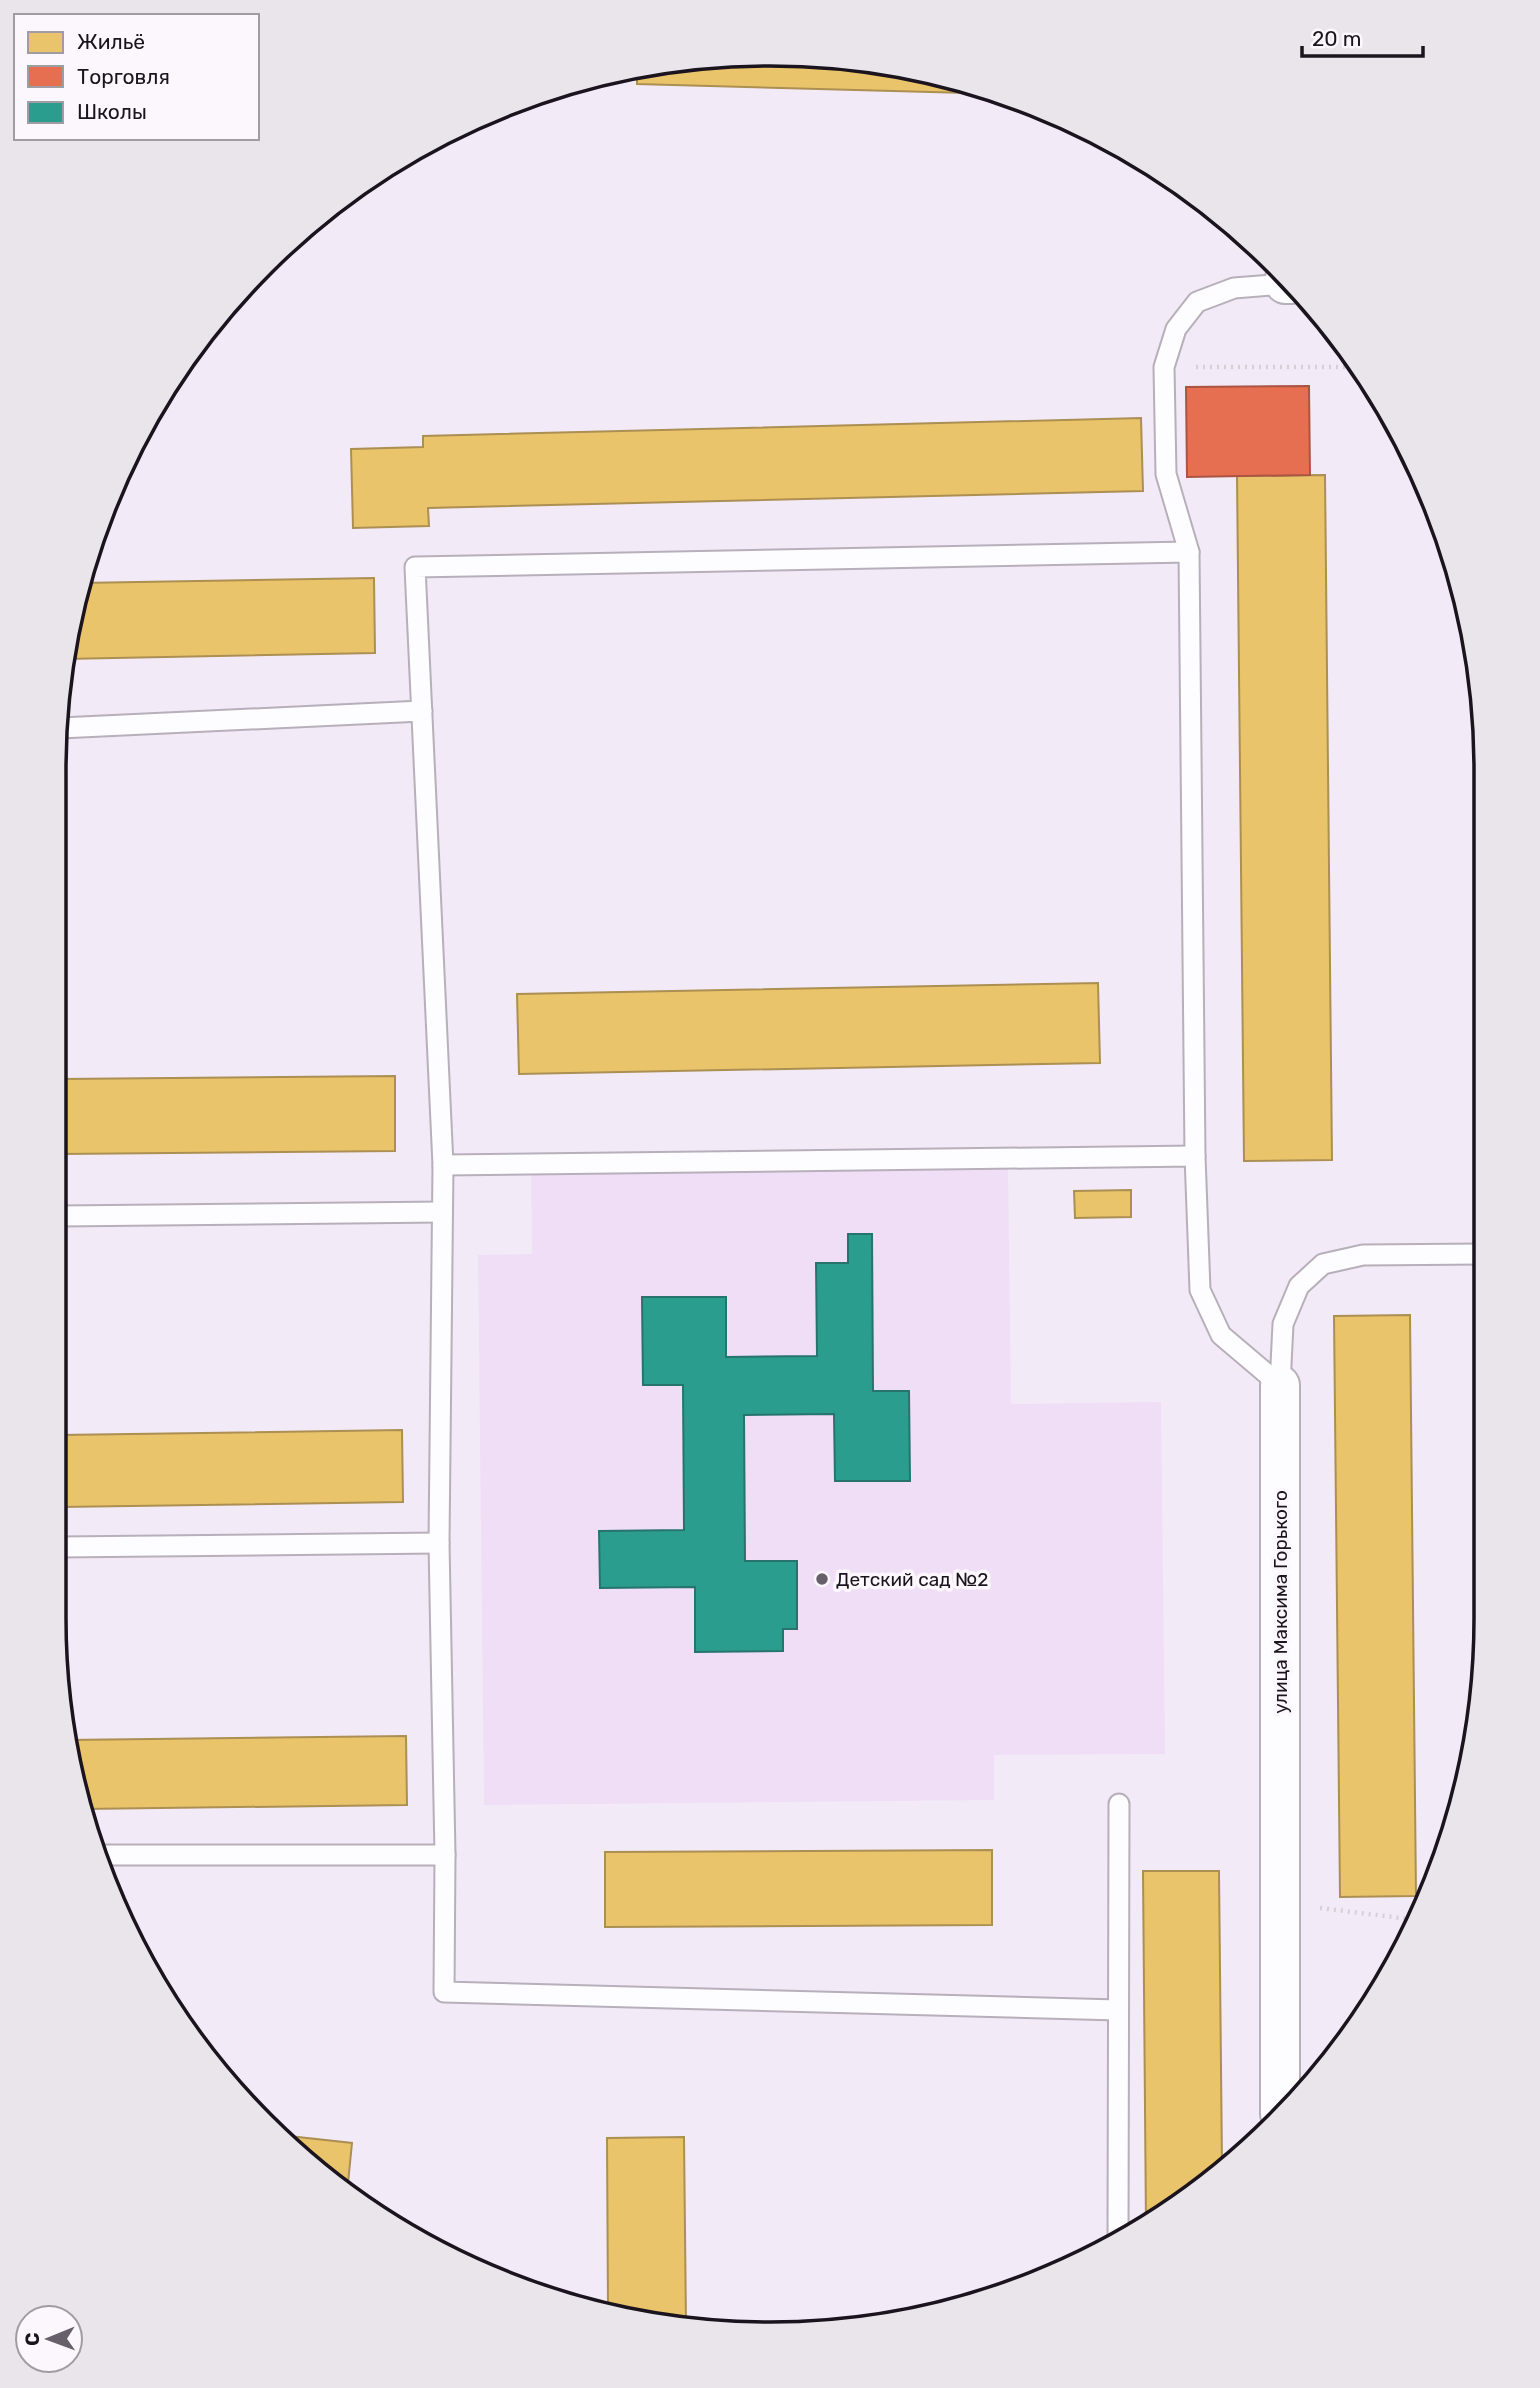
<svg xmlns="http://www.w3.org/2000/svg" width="1540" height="2388" font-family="Rubik,sans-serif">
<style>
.built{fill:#f0def7}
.homes{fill:#e9c46a;stroke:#ab8f53;stroke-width:2}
.shops{fill:#e76f51;stroke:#aa5442;stroke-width:2}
.schools{fill:#2a9d8f;stroke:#26746d;stroke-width:2}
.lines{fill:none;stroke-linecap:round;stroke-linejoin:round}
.service-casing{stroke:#b7afba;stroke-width:23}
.minor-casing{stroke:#b7afba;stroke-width:42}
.path{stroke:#d4d1d6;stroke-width:4.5;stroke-dasharray:2 5;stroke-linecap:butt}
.service{stroke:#fdfcfe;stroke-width:19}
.minor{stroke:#fdfcfe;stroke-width:38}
.poi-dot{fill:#675f6a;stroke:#fbf7fd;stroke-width:2.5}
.labels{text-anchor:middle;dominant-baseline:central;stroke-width:7;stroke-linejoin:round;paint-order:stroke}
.poi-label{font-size:19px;fill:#1b141e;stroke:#fbf7fd;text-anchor:start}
.street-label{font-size:19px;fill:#1b141e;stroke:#fbf7fd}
.rim{fill:none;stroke:#1b141e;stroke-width:3.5}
</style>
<rect width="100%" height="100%" fill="#f3eaf7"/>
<path class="built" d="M 1008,1167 L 1011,1404 L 1161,1402 L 1165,1754 L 994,1755 L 994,1800 L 484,1805 L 478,1255 L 532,1254 L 531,1171 Z"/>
<g class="homes">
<path d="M 723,56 L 863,60 L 1005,94 L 637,84 L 637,70 Z"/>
<path d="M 1141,418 L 1143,491 L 428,508 L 429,526 L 353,528 L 351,449 L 423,447 L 423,436 Z"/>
<path d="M 1325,475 L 1332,1160 L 1244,1161 L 1237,476 Z"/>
<path d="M 374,578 L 375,653 L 64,659 L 79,583 Z"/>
<path d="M 1098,983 L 1100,1063 L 519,1074 L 517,994 Z"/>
<path d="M 395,1076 L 395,1151 L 60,1154 L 60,1079 Z"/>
<path d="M 1131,1190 L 1131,1217 L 1075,1218 L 1074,1191 Z"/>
<path d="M 1410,1315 L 1416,1896 L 1340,1897 L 1334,1316 Z"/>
<path d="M 402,1430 L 403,1502 L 60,1507 L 60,1435 Z"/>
<path d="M 406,1736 L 407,1805 L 83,1809 L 67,1740 Z"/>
<path d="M 992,1850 L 992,1925 L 605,1927 L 605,1852 Z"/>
<path d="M 1143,1871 L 1219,1871 L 1222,2165 L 1167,2213 L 1146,2226 Z"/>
<path d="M 289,2136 L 352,2143 L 348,2183 L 328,2180 L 288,2146 Z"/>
<path d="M 684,2137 L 686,2325 L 608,2309 L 607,2138 Z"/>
</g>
<path class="shops" d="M 1309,386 L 1310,475 L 1187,477 L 1186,387 Z"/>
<path class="schools" d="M 848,1234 L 872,1234 L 873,1391 L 909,1391 L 910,1481 L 835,1481 L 834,1414 L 744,1415 L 745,1561 L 797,1561 L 797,1629 L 783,1629 L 783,1651 L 695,1652 L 695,1587 L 600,1588 L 599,1531 L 684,1530 L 683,1385 L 643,1385 L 642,1297 L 726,1297 L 726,1357 L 817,1356 L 816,1263 L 848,1263 Z"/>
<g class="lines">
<g class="service-casing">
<g id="service">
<path d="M 1189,552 L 1166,474 L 1164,367 L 1176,329 L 1197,302 L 1234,288 L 1285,284"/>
<path d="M 60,728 L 422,711"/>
<path d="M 443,1165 L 1195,1156 L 1200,1290 L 1221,1335 L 1280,1385"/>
<path d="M 60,1216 L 442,1212"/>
<path d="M 1280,1385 L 1283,1324 L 1299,1286 L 1323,1264 L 1363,1255 L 1482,1254"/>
<path d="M 60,1547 L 439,1543"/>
<path d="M 96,1855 L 445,1855"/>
<path d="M 1118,2010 L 444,1992 L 445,1855 L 439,1543 L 443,1165 L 415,567 L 1189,552 L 1195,1156"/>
<path d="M 1118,2242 L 1119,1804"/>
</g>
</g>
<g class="minor-casing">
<g id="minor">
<path d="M 1285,278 L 1285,284 L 1291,284"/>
<path d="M 1280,1385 L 1280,2114"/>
</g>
</g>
<g class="path">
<path d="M 1196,367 L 1358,367"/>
<path d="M 1320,1908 L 1417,1920"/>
</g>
<use href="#service" class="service"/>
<use href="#minor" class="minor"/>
</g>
<circle class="poi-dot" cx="822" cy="1579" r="7"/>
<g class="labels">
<g class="poi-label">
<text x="836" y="1579">Детский сад №2</text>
</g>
<g class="street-label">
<text transform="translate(1280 1602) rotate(-90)">улица Максима Горького</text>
</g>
</g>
<path d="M0 0H1540V2388H0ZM770 66H770A704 704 0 0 1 1474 770V1618A704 704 0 0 1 770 2322H770A704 704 0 0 1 66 1618V770A704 704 0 0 1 770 66Z" fill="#e9e5eb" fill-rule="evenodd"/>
<path class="rim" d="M770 66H770A704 704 0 0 1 1474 770V1618A704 704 0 0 1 770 2322H770A704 704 0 0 1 66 1618V770A704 704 0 0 1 770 66Z"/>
<rect x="14" y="14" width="245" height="126" fill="#fbf7fd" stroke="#a19ca4" stroke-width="2"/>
<rect x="28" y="32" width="35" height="21" fill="#e9c46a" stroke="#a19ca4" stroke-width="2"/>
<text x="77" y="49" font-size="21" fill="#1b141e">Жильё</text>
<rect x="28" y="66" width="35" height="21" fill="#e76f51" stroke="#a19ca4" stroke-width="2"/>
<text x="77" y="84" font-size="21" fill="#1b141e">Торговля</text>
<rect x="28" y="102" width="35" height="21" fill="#2a9d8f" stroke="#a19ca4" stroke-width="2"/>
<text x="77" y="119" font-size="21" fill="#1b141e">Школы</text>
<g transform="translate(49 2339) rotate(269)"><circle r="33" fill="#fbf7fd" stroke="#a19ca4" stroke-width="2"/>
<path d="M0-5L12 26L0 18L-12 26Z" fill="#675f6a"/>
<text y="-10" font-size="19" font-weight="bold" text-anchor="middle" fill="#1b141e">С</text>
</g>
<path d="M1302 46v10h121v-10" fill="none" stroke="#1b141e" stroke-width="3.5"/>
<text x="1312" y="46" font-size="21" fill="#1b141e" stroke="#fbf7fd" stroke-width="5" paint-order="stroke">20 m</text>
</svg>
